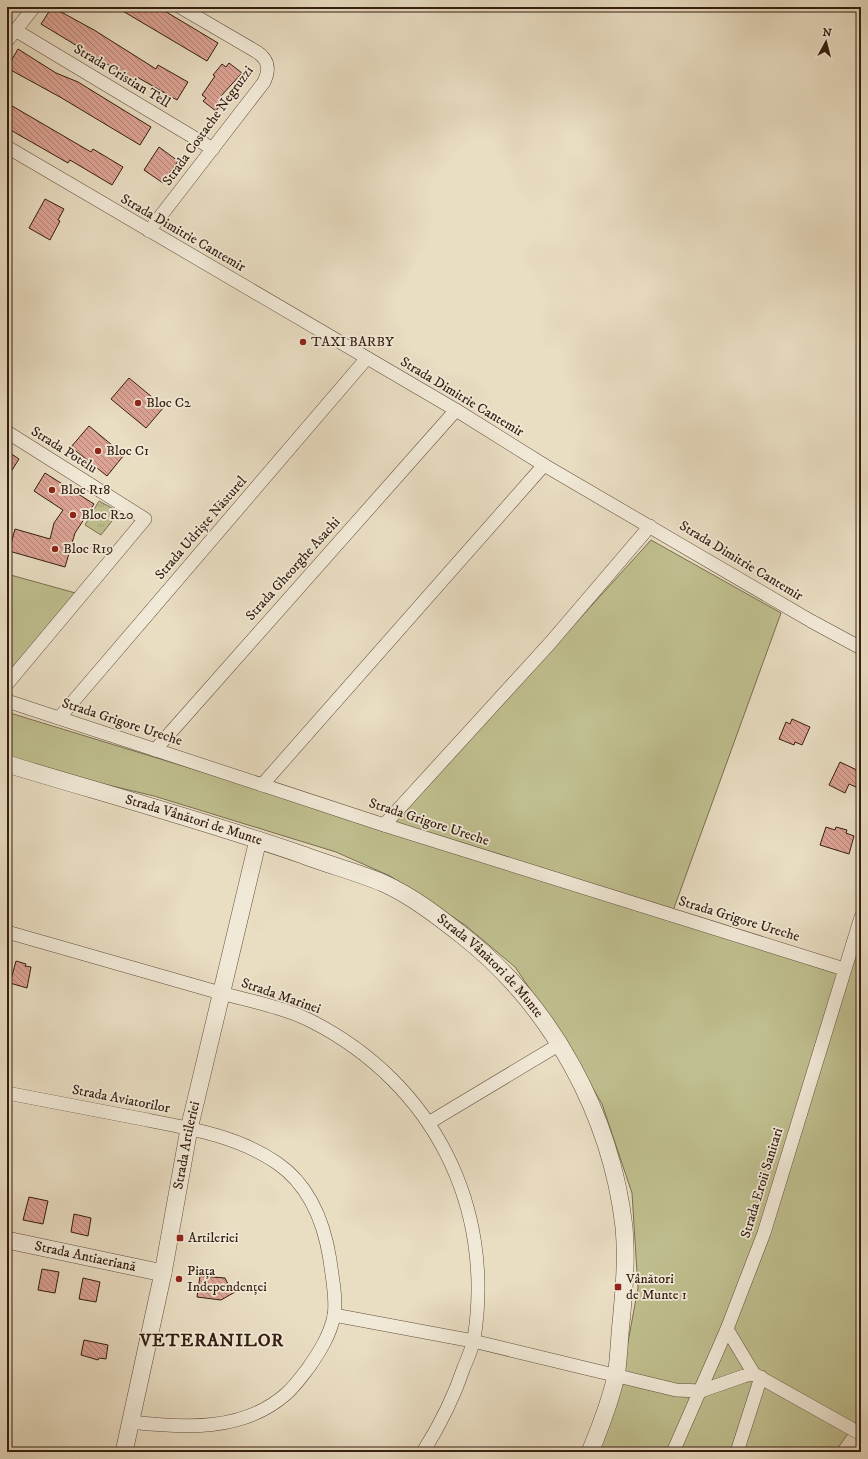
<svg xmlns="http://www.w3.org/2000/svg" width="868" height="1459" font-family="'IM FELL DW Pica',serif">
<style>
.green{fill:#bfbe8e;stroke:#7a6e4f}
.park{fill:url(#park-tufts);stroke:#7a6e4f}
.building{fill:url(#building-back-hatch);stroke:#351d10}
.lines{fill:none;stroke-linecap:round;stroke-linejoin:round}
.minor-casing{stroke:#624d3c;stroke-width:14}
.tertiary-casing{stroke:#624d3c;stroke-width:18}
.minor{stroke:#f1e9d7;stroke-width:13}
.tertiary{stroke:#f1e9d7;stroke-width:17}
.poi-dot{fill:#8f2418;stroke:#f1e9d7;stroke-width:1.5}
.labels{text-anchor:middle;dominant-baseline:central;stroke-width:3.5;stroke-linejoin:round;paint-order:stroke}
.street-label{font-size:14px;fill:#351d10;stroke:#f1e9d7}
.poi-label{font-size:14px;fill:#351d10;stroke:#f1e9d7;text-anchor:start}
.district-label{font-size:18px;font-weight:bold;letter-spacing:1px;fill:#351d10;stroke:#f1e9d7}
</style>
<defs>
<pattern id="park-tufts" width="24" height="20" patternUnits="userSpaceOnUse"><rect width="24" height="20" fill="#bfbe8e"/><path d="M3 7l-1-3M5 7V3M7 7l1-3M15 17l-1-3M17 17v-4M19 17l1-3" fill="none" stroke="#a5a379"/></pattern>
<pattern id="building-back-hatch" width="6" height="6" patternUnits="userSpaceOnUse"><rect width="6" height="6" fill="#dca394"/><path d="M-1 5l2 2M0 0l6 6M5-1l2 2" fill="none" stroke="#b38477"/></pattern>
</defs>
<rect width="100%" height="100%" fill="#e9ddc2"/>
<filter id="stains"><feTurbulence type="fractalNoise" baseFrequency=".005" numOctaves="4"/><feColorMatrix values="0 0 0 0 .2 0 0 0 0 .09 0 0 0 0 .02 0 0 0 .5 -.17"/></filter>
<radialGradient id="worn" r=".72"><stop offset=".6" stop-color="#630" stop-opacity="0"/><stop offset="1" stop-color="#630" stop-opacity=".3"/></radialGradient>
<g class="green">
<path d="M 651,540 L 781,613 L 670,919 L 846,969 L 861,925 L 861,1415 L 835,1452 L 589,1452 L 623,1369 L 638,1288 L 632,1193 L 602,1104 L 566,1042 L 515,967 L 465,925 L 390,876 L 336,852 L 154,796 L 7,761 L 7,723 L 10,713 L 389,829 Z"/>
<path d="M 7,574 L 79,594 L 7,677 Z"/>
</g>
<path class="park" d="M 99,501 L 119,512 L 101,535 L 85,525 Z"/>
<g class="building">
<path d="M 52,7 L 94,30 L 156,69 L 158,65 L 188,82 L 177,100 L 137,77 L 135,81 L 41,24 Z"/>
<path d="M 116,7 L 158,7 L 218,43 L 207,61 Z"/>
<path d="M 18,49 L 56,73 L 78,82 L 151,127 L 140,145 L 60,97 L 7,68 Z"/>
<path d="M 229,63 L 242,73 L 221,96 L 223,98 L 221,101 L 222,103 L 216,111 L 203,101 L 206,98 L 202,95 L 215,76 L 213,75 L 222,64 L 226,67 Z"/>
<path d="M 7,103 L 91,152 L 93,149 L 123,167 L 112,185 L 70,160 L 68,163 L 7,128 Z"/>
<path d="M 159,147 L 178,161 L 163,183 L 144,170 Z"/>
<path d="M 45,199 L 64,209 L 58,220 L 60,221 L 50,240 L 29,228 Z"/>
<path d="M 129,378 L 164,407 L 146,428 L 111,399 Z"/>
<path d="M 89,426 L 124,455 L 107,476 L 71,447 Z"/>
<path d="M 7,451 L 19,459 L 7,478 Z"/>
<path d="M 45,473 L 94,504 L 75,533 L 65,567 L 9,551 L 15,529 L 50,539 L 54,523 L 63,510 L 34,491 Z"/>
<path d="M 792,719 L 810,727 L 802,745 L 795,742 L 794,745 L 779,739 L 786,722 L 790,724 Z"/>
<path d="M 840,762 L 861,772 L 856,787 L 849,784 L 845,793 L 829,785 Z"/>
<path d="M 826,827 L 835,830 L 836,827 L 847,830 L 846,833 L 854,836 L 849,854 L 820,845 Z"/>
<path d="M 16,961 L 26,964 L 25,966 L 31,967 L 27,988 L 10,983 Z"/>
<path d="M 29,1197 L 48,1201 L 43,1224 L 23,1220 Z"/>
<path d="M 74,1214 L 91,1218 L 88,1236 L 71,1232 Z"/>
<path d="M 42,1269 L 59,1272 L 55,1293 L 38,1290 Z"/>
<path d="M 200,1276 L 225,1278 L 228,1284 L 234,1287 L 235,1292 L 221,1300 L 197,1297 Z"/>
<path d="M 83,1278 L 100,1282 L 96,1302 L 79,1299 Z"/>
<path d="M 84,1340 L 108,1345 L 106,1359 L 99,1358 L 98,1360 L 81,1355 Z"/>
</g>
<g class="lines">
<g class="minor-casing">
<g id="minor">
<path d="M 15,30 L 213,149"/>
<path d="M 7,41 L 34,7"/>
<path d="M 7,147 L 456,410 L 544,465 L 811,621 L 861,648"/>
<path d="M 149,231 L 264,82 C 270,69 269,60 257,52 L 180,7"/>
<path d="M 7,432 L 145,519 L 7,684"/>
<path d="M 7,701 L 384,825 L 844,969"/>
<path d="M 59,718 L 367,358"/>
<path d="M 155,750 L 456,410"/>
<path d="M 262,785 L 544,465"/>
<path d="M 384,825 L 551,642 L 650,526"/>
<path d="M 7,932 C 75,951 143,971 210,990 C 244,1000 282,1006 313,1022 C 433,1084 495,1206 474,1339 C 472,1348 468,1358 464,1367 C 454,1397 440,1425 423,1452"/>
<path d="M 7,1093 C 49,1101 91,1109 132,1117 C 182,1127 235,1134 277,1163 C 309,1185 324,1222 330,1260 C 332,1277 337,1299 334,1316 C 330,1335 320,1351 309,1367 C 302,1376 295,1386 286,1394 C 243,1432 184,1428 130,1422"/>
<path d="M 430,1122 L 560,1044"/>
<path d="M 334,1315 L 473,1341 L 676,1390 L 701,1391 L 744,1376 L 754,1374"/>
<path d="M 727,1329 L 754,1374"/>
<path d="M 754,1374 L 861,1434"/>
<path d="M 673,1452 L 727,1329 L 764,1233 L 861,917"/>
<path d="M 737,1452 L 761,1377"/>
</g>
</g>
<g class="tertiary-casing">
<g id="tertiary">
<path id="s1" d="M 7,764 C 106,794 205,821 303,855 C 329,865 357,872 383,883 C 412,896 439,917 463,936 C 552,1006 611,1115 624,1227 C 627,1259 624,1292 621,1323 C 619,1341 619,1359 616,1376 C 610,1402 600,1428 590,1452"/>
<path id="s2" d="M 7,1240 L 163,1273"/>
<path id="s3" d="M 124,1452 L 163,1273 L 189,1129 L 258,840"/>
</g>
</g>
<use href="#minor" class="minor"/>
<use href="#tertiary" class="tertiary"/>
</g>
<g class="poi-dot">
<circle cx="303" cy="342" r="4"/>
<circle cx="138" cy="403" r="4"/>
<circle cx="98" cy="451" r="4"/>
<circle cx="52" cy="490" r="4"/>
<circle cx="73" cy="515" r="4"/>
<circle cx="55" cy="549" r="4"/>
<rect x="176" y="1234" width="8" height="8" rx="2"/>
<circle cx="179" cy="1279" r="4"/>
<rect x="614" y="1283" width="8" height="8" rx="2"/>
</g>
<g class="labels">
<g class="street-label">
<text transform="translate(122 76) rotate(31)">Strada Cristian Tell</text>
<text transform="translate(208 126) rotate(-54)">Strada Costache Negruzzi</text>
<text transform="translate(183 233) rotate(30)">Strada Dimitrie Cantemir</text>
<text transform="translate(462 397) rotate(31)">Strada Dimitrie Cantemir</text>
<text transform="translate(64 450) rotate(32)">Strada Potelu</text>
<text transform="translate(201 528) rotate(-49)">Strada Udriște Năsturel</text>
<text transform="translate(741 561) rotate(31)">Strada Dimitrie Cantemir</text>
<text transform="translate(293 569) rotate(-48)">Strada Gheorghe Asachi</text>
<text transform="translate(122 722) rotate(18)">Strada Grigore Ureche</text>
<text stroke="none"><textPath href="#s1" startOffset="195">Strada Vânători de Munte</textPath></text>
<text transform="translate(429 822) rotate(18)">Strada Grigore Ureche</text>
<text transform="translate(739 919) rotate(17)">Strada Grigore Ureche</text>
<text stroke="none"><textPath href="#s1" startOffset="531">Strada Vânători de Munte</textPath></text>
<text transform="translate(281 996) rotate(19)">Strada Marinei</text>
<text transform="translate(121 1099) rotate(11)">Strada Aviatorilor</text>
<text stroke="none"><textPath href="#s3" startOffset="313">Strada Artileriei</textPath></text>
<text transform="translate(762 1183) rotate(-73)">Strada Eroii Sanitari</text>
<text stroke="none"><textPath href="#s2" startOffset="80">Strada Antiaeriană</textPath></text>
</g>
<g class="poi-label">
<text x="311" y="342">TAXI BARBY</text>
<text x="146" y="403">Bloc C2</text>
<text x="106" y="451">Bloc C1</text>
<text x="60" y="490">Bloc R18</text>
<text x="81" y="515">Bloc R20</text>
<text x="63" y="549">Bloc R19</text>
<text x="188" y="1238">Artileriei</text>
<text x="187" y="1271">Piața<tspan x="187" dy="16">Independenței</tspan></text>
<text x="626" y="1279">Vânători<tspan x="626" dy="16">de Munte 1</tspan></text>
</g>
<g class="district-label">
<text x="212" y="1341">VETERANILOR</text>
</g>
</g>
<rect width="868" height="1459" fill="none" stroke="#e9ddc2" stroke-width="24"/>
<rect x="8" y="8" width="852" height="1443" fill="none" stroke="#351d10" stroke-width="2"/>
<rect x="12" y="12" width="844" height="1435" fill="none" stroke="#351d10"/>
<g transform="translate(826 42) rotate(7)" stroke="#f1e9d7" stroke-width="3" paint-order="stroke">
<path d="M0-3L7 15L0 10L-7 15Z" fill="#351d10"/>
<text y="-6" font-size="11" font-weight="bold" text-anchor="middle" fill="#351d10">N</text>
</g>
<rect width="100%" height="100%" filter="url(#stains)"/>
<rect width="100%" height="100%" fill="url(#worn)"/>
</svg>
